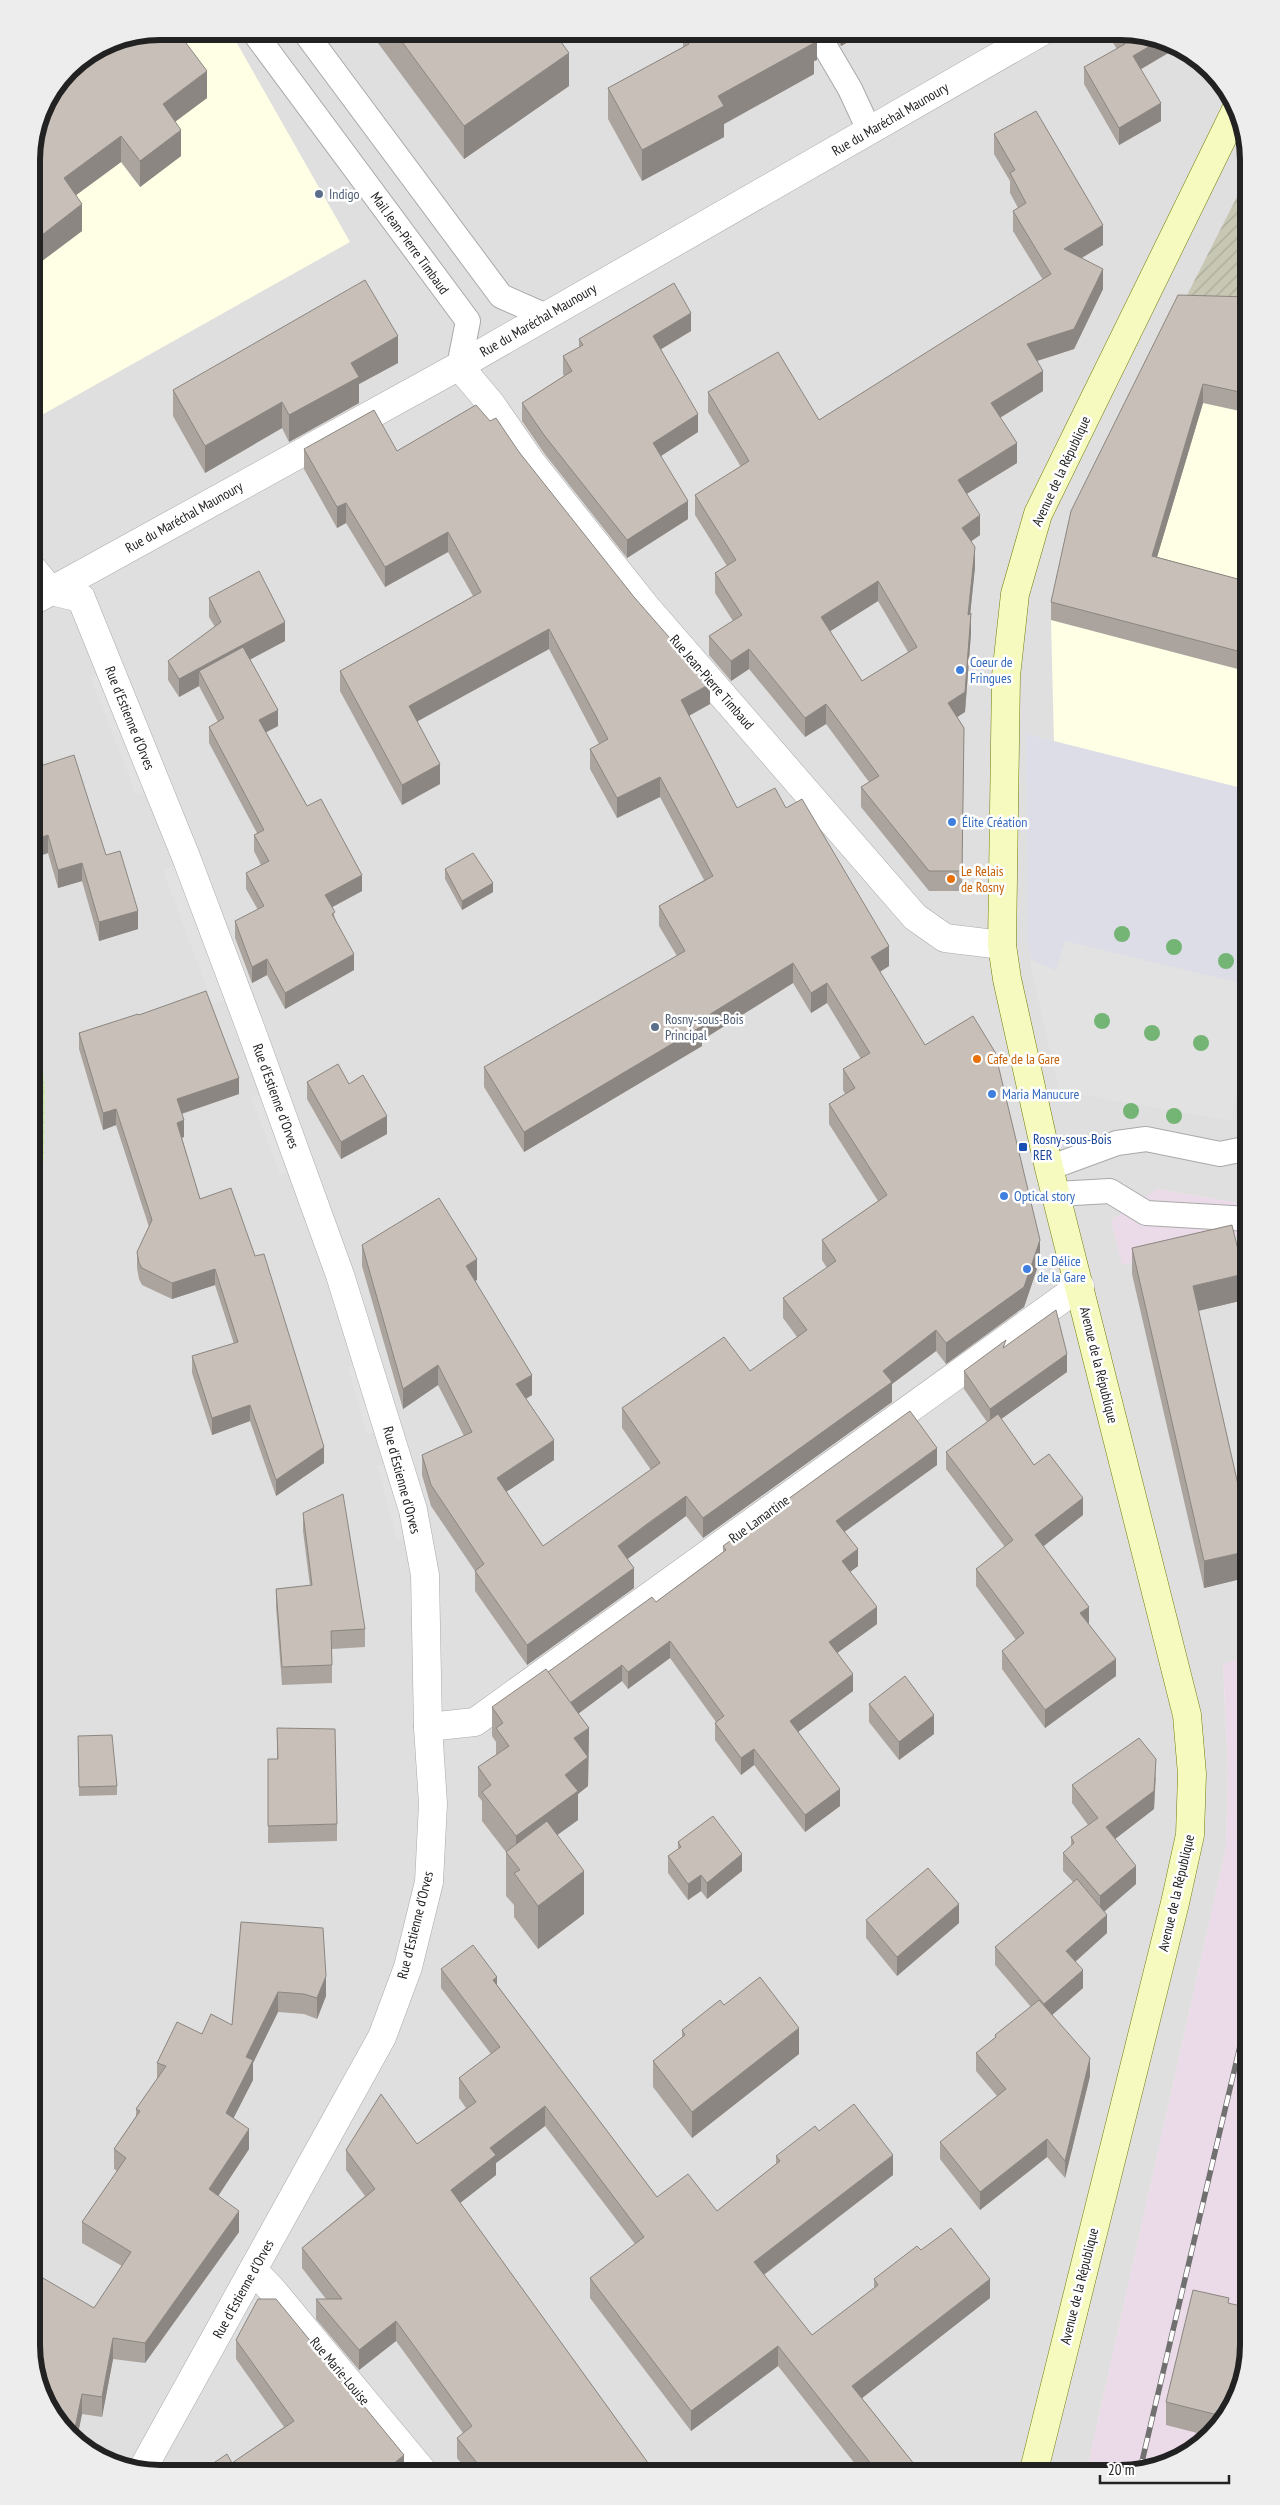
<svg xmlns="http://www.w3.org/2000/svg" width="1280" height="2505" font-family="'PT Sans Narrow',sans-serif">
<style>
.residential{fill:#e0dfdf}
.industrial{fill:#ebdbe8}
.education{fill:#ffffe5}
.construction{fill:url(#construction-furrows)}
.grass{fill:url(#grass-dots)}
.parking{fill:#e2e2e2}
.plaza{fill:#dddde8}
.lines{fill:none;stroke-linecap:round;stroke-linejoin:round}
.lane-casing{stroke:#a9a9a9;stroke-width:26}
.street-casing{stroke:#a9a9a9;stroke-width:29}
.secondary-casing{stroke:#707d05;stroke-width:29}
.lane{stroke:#fff;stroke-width:24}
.street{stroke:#fff;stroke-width:28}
.secondary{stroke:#f7fabf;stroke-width:28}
.rail-casing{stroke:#707070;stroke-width:5.5}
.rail{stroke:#fff;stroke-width:4;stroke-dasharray:11;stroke-linecap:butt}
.tree{fill:#74b475}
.wall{fill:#aba49e;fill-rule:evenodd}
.shaded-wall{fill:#8b8681}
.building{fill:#c7bfb8;stroke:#8b8681;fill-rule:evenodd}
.service-dot{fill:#5c6f8a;stroke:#fff;stroke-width:2}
.shop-dot{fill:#3f7fe0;stroke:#fff;stroke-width:2}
.food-dot{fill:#e8710a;stroke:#fff;stroke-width:2}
.transit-dot{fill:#1a4fb4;stroke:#fff;stroke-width:2}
.labels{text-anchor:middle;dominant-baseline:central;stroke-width:5;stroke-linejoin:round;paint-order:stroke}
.street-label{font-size:14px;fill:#222;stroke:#fff}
.service-label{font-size:14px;fill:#4e5e75;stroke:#fff;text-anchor:start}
.shop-label{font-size:14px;fill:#366cbe;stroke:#fff;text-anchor:start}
.food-label{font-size:14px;fill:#c56008;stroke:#fff;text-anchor:start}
.transit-label{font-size:14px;fill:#164399;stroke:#fff;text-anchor:start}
.rim{fill:none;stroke:#222;stroke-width:6}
</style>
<defs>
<pattern id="construction-furrows" width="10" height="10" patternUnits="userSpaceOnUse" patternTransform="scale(1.25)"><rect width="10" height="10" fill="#c7c7b4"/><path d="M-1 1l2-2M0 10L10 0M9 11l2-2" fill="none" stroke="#abab9a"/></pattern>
<pattern id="grass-dots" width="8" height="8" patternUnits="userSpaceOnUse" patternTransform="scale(1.25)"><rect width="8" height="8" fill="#cdebb0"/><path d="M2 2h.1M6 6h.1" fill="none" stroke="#b0c997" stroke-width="1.8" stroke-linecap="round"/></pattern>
</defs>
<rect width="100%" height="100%" fill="#f2efe9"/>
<path class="residential" d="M 160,31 L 1129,32 L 1198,58 L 1239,110 L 1249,160 L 1249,1205 L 1157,1189 L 1122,1265 L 1249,1232 L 1249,1656 L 1223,1665 L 1228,1771 L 1226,1847 L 1086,2474 L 152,2473 L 88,2452 L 41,2395 L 31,2345 L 32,152 Z"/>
<g class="industrial">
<path d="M 1157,1189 L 1249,1205 L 1249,1232 L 1122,1265 L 1111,1220 Z"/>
<path d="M 1249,1656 L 1249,2345 L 1227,2416 L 1170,2464 L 1120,2474 L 1086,2474 L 1226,1847 L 1228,1771 L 1223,1664 Z"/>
</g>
<g class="education">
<path d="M 160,31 L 230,31 L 350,242 L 31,421 L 32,152 Z"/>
<path d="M 1249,315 L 1249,790 L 1054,742 L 1051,620 L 1071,529 Z"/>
</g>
<path class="construction" d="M 1249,173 L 1249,315 L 1178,313 L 1245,181 Z"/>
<path class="grass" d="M 31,966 L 45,1088 L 44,1159 L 31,1211 Z"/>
<g class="parking">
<path d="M 102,671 L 148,791 L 136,794 L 90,676 Z"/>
<path d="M 175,865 L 227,999 L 213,1005 L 163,871 Z"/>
<path d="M 1065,941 L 1249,985 L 1249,1039 L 1231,1121 L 1059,1091 L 1031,968 L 1031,958 L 1035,962 Z"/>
<path d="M 263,1094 L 293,1170 L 280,1174 L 251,1098 Z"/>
<path d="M 359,1364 L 378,1431 L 367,1435 L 348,1367 Z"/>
<path d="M 389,1461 L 410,1535 L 397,1539 L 377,1466 Z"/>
</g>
<path class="plaza" d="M 1026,734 L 1249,790 L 1249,985 L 1065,941 L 1056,970 L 1035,962 L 1031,958 L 1028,946 Z"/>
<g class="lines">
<g class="lane-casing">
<g id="lane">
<path d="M 253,31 L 468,321 L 459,366"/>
<path d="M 304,31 L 501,296 L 546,316"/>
<path d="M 816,31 L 850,89 L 869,130"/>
<path d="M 1049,1168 L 1117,1143 L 1146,1139 L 1220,1154 L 1249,1148"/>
<path d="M 1056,1194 L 1110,1191 L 1146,1213 L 1249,1219"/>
</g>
</g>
<g class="street-casing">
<g id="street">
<path d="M 459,366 L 491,404 L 531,462 L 646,607 L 915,917 L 945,938 L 1002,945"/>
<path d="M 31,567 L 51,591 L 81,598 L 186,857 L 250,1027 L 340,1275 L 413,1510 L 425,1575 L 428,1727 L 433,1804 L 429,1882 L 408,1967 L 382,2037 L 142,2470"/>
<path d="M 31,602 L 459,366 L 1041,32"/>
<path d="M 428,1727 L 475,1722 L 1080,1286"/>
<path d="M 253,2270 L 273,2291 L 425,2474"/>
</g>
</g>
<g class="secondary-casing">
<path id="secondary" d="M 1033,2474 L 1175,1903 L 1190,1835 L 1192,1774 L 1187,1715 L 1049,1168 L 1007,979 L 1002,945 L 1006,676 L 1015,594 L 1038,514 L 1237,108"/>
</g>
<use href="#lane" class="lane"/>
<use href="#street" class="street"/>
<use href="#secondary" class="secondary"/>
<g class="rail-casing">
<g id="rail">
<path d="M 1243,2321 L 1249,2296"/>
<path d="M 1140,2470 L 1249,2008"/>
</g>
</g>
<use href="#rail" class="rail"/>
</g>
<g class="tree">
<circle cx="1122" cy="934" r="8"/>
<circle cx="1174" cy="947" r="8"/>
<circle cx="1226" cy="961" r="8"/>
<circle cx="1102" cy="1021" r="8"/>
<circle cx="1152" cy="1033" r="8"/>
<circle cx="1201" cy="1043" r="8"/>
<circle cx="1131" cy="1111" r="8"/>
<circle cx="1174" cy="1116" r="8"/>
</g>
<g class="wall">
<path d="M 369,31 L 553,31 L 569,86 L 464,159 Z"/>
<path d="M 817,31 L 817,60 L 814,61 L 814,74 L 724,124 L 724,137 L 642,181 L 608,119 L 608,88 L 683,47 L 683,33 Z"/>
<path d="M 831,31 L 867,31 L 841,46 Z"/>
<path d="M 1106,32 L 1129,32 L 1175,49 L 1140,69 L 1161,121 L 1119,145 L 1084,84 L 1084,67 L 1117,49 Z"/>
<path d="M 207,98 L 175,121 L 181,156 L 140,187 L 121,162 L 76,195 L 82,231 L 42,261 L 32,246 L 32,152 Z"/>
<path d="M 994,134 L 1103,245 L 1082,258 L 1103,289 L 1074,349 L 1037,361 L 1043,391 L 1000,418 L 1017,463 L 967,494 L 980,535 L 971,541 L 975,567 L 970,614 L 971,633 L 965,712 L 957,717 L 964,728 L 962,891 L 929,891 L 861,807 L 861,787 L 869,782 L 826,724 L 805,737 L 749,669 L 731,681 L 709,655 L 709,636 L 733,621 L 715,593 L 715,573 L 727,566 L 695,515 L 695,495 L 741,467 L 708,412 L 708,392 L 819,420 L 1043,280 L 1013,231 L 1013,211 L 1018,208 L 1010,193 L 1010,181 L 994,154 ZM 878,601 L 908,652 L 862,681 L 830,631 Z"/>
<path d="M 1249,297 L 1249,413 L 1203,403 L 1157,557 L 1249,582 L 1249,672 L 1051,620 L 1051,602 Z"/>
<path d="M 691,331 L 661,349 L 698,432 L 661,456 L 688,519 L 627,558 L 544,453 L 522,421 L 522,403 L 564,376 L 563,374 L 563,356 L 579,347 L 579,339 Z"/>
<path d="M 398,363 L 359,384 L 359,403 L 289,442 L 282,428 L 205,473 L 173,416 L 173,390 Z"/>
<path d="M 490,421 L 519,452 L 710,704 L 689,716 L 737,808 L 786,808 L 889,966 L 880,972 L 1040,1260 L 1024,1307 L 946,1364 L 936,1351 L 892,1384 L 892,1402 L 703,1538 L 686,1516 L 647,1545 L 627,1559 L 634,1588 L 527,1665 L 475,1591 L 475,1571 L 431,1506 L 422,1475 L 422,1455 L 464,1436 L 438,1385 L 403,1409 L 362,1266 L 362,1245 L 477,1280 L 475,1280 L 532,1395 L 526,1399 L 554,1460 L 506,1492 L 543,1546 L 651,1470 L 622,1428 L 622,1408 L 750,1371 L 797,1337 L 783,1318 L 783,1298 L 827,1268 L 822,1260 L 822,1240 L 878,1201 L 829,1124 L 829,1104 L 845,1094 L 843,1090 L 843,1069 L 861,1059 L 827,1003 L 811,1013 L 793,983 L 702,1040 L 702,1046 L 524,1152 L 484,1087 L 484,1067 L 677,956 L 659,926 L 659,906 L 704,880 L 660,797 L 617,818 L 590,769 L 590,749 L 599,744 L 549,649 L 417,721 L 440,784 L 402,805 L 340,691 L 340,671 L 473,596 L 448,552 L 385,587 L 346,523 L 337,528 L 304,469 L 304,449 L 397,451 Z"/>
<path d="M 209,598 L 285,641 L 250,659 L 278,726 L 266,732 L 307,806 L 362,891 L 332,907 L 335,918 L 354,970 L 285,1009 L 267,975 L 252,983 L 235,938 L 235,921 L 258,910 L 246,889 L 246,873 L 261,865 L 254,851 L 254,835 L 257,833 L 209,743 L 209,727 L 218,722 L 199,686 L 179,697 L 168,680 L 168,661 L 215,627 L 209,617 Z"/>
<path d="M 31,769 L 106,855 L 138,929 L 99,941 L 82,881 L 58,888 L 48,853 L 42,855 L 31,823 Z"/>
<path d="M 445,869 L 493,892 L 462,910 L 445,879 Z"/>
<path d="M 139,1015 L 239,1094 L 182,1114 L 184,1137 L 182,1138 L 200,1199 L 324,1463 L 276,1496 L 250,1421 L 212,1435 L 192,1373 L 192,1356 L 234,1344 L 215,1285 L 172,1299 L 142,1285 L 139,1279 L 137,1268 L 137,1252 L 149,1227 L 116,1125 L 103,1130 L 79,1049 L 79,1033 Z"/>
<path d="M 307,1082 L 349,1084 L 387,1134 L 341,1159 L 307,1099 Z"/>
<path d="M 1132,1248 L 1244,1300 L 1198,1311 L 1249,1533 L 1249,1577 L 1204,1588 L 1132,1274 Z"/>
<path d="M 1006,1346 L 1067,1372 L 1001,1419 L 1034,1465 L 1083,1515 L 1043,1546 L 1089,1625 L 1116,1676 L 1045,1728 L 1002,1669 L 1002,1651 L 1016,1640 L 976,1586 L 976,1569 L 1005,1547 L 946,1469 L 946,1452 L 987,1422 L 964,1389 L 964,1371 Z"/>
<path d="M 937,1465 L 844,1532 L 858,1566 L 850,1572 L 877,1624 L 837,1653 L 853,1691 L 798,1732 L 840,1806 L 805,1832 L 754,1765 L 741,1775 L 715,1740 L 715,1723 L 716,1722 L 670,1658 L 628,1689 L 622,1681 L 578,1714 L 589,1728 L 588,1786 L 578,1794 L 578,1820 L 557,1835 L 584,1914 L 538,1949 L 514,1917 L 514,1905 L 506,1896 L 506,1852 L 482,1821 L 482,1801 L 478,1796 L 478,1767 L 496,1755 L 496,1742 L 492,1736 L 492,1707 L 548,1672 L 656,1602 L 723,1552 L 723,1546 Z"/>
<path d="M 303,1513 L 365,1629 L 365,1647 L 332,1649 L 332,1683 L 282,1685 L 276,1607 L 276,1589 L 310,1586 L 303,1531 Z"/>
<path d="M 869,1704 L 934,1734 L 899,1760 L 869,1722 Z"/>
<path d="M 277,1728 L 337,1824 L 337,1841 L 268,1843 L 268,1759 L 277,1759 Z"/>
<path d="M 78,1746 L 117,1786 L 117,1795 L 79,1796 Z"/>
<path d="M 1156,1777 L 1154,1809 L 1115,1839 L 1136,1884 L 1104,1912 L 1107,1933 L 1075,1962 L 1083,1988 L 1052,2015 L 1090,2076 L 1065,2178 L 1047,2157 L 980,2210 L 940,2159 L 940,2142 L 997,2096 L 976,2071 L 976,2053 L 995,2038 L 995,2035 L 1031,2007 L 995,1965 L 995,1947 L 1073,1882 L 1063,1871 L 1063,1853 L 1071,1846 L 1071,1837 L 1088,1825 L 1072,1803 L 1072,1785 Z"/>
<path d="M 678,1842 L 742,1871 L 707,1899 L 701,1891 L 688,1900 L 668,1873 L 668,1856 L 678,1849 Z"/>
<path d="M 866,1920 L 959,1923 L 897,1976 L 866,1938 Z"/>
<path d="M 241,1922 L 326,1996 L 317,2019 L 304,2014 L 278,2012 L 253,2063 L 253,2080 L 233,2118 L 249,2149 L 218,2196 L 239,2232 L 145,2363 L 113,2359 L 102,2417 L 82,2414 L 77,2438 L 41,2395 L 94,2308 L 122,2266 L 82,2243 L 82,2222 L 117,2171 L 114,2169 L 114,2149 L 136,2116 L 136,2109 L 157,2079 L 157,2063 L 202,2034 L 232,2025 Z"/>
<path d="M 441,1969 L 497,1985 L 657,2197 L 717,2211 L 776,2164 L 776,2156 L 819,2131 L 893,2175 L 764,2275 L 812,2335 L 874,2288 L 874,2279 L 921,2250 L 990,2298 L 862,2398 L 922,2474 L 863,2474 L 778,2366 L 691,2431 L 590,2298 L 590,2278 L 635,2244 L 545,2126 L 496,2163 L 496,2175 L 460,2203 L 656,2474 L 470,2474 L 457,2458 L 457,2438 L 463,2433 L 396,2341 L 359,2370 L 316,2319 L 316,2299 L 326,2299 L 302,2268 L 302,2248 L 365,2196 L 346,2170 L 346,2150 L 417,2144 L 466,2108 L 459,2098 L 459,2078 L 491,2054 L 441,1988 Z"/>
<path d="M 724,2005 L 799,2054 L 692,2138 L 653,2087 L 653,2061 L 682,2037 L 682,2030 Z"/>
<path d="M 236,2340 L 404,2474 L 232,2463 L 284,2427 L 236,2359 Z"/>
<path d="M 1166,2402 L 1227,2416 L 1205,2435 L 1166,2425 Z"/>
</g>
<g class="shaded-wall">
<path d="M 812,31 L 817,31 L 817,60 L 814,61 L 814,74 L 724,124 L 724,137 L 642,181 L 642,150 L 718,96 Z"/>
<path d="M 841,31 L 867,31 L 841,46 Z"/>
<path d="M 1157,42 L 1175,49 L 1133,74 L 1133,56 Z"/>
<path d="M 569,53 L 569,86 L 464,159 L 464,126 Z"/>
<path d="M 207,71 L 207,98 L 163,131 L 163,104 Z"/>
<path d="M 1161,103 L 1161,121 L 1119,145 L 1119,128 Z"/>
<path d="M 181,130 L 181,156 L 140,187 L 140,161 Z"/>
<path d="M 121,136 L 121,162 L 64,204 L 64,178 Z"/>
<path d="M 82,204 L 82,231 L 42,261 L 42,235 Z"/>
<path d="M 1103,225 L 1103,245 L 1064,268 L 1064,249 Z"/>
<path d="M 1103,269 L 1103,289 L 1074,349 L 1027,364 L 1027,344 Z"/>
<path d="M 691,313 L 691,331 L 653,354 L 653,336 Z"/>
<path d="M 398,336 L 398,363 L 359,384 L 359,403 L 289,442 L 289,415 L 351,363 Z"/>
<path d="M 1043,371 L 1043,391 L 991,423 L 991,403 Z"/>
<path d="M 1203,384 L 1203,403 L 1152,574 L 1152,556 Z"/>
<path d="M 282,402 L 282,428 L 205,473 L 205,446 Z"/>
<path d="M 698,414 L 698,432 L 653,461 L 653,443 Z"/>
<path d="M 1017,443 L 1017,463 L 958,499 L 958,480 Z"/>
<path d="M 688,501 L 688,519 L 627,558 L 627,540 Z"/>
<path d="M 346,503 L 346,523 L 337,528 L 337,507 Z"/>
<path d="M 980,515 L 980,535 L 962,548 L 962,528 Z"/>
<path d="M 448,532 L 448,552 L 385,587 L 385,567 Z"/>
<path d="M 975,547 L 975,567 L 968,635 L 968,615 Z"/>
<path d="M 878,581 L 878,601 L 821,637 L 821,617 Z"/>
<path d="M 971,613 L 971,633 L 965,712 L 948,723 L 948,703 Z"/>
<path d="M 285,622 L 285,641 L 206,683 L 199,671 L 199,686 L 179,697 L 179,679 Z"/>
<path d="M 549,629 L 549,649 L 409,726 L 409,706 Z"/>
<path d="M 749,649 L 749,669 L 731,681 L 731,661 Z"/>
<path d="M 710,684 L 710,704 L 681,720 L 681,700 Z"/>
<path d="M 826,704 L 826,724 L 805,737 L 805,718 Z"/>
<path d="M 278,710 L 278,726 L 259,736 L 259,720 Z"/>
<path d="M 440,764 L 440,784 L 402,805 L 402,785 Z"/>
<path d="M 660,777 L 660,797 L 617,818 L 617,798 Z"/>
<path d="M 48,835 L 48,853 L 42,855 L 42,837 Z"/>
<path d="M 82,863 L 82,881 L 58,888 L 58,870 Z"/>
<path d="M 362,875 L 362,891 L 325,911 L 325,895 Z"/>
<path d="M 493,883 L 493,892 L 462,910 L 462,901 Z"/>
<path d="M 138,911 L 138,929 L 99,941 L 99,922 Z"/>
<path d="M 889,946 L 889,966 L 871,977 L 871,957 Z"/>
<path d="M 354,954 L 354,970 L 285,1009 L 285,993 Z"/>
<path d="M 267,959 L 267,975 L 252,983 L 252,967 Z"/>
<path d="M 793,963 L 793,983 L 702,1040 L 702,1046 L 524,1152 L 524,1132 L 699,1021 Z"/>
<path d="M 827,983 L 827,1003 L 811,1013 L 811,993 Z"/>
<path d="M 239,1078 L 239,1094 L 177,1115 L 177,1099 Z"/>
<path d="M 116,1109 L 116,1125 L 103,1130 L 103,1113 Z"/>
<path d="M 387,1116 L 387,1134 L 341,1159 L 341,1142 Z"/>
<path d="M 184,1120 L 184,1137 L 177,1139 L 177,1123 Z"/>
<path d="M 1040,1240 L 1040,1260 L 1024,1307 L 946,1364 L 946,1343 Z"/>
<path d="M 477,1259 L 477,1280 L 466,1286 L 466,1266 Z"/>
<path d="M 215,1269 L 215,1285 L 172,1299 L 172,1283 Z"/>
<path d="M 1244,1274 L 1244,1300 L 1193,1312 L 1193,1286 Z"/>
<path d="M 936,1330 L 936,1351 L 892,1384 L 892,1402 L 703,1538 L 703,1518 L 883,1371 Z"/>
<path d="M 1067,1354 L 1067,1372 L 990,1427 L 990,1409 Z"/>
<path d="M 438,1365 L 438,1385 L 403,1409 L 403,1389 Z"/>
<path d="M 532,1375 L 532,1395 L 516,1404 L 516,1384 Z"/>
<path d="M 250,1405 L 250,1421 L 212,1435 L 212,1418 Z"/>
<path d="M 554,1440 L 554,1460 L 497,1498 L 497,1478 Z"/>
<path d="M 324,1447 L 324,1463 L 276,1496 L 276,1480 Z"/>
<path d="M 937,1448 L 937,1465 L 836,1538 L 836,1521 Z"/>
<path d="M 686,1496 L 686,1516 L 618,1566 L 618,1546 Z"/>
<path d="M 1083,1498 L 1083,1515 L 1035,1553 L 1035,1535 Z"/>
<path d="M 858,1549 L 858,1566 L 842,1578 L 842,1561 Z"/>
<path d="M 1249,1551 L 1249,1577 L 1204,1588 L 1204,1561 Z"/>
<path d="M 634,1568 L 634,1588 L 527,1665 L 527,1645 Z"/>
<path d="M 877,1607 L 877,1624 L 829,1659 L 829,1642 Z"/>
<path d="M 1089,1607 L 1089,1624 L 1080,1613 Z"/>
<path d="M 670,1641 L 670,1658 L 628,1689 L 628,1672 Z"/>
<path d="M 1116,1659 L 1116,1676 L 1045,1728 L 1045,1710 Z"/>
<path d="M 622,1665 L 622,1681 L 567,1722 L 567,1705 Z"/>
<path d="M 853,1674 L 853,1691 L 790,1738 L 790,1721 Z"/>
<path d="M 934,1715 L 934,1734 L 899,1760 L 899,1742 Z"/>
<path d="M 589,1728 L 588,1786 L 578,1794 L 578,1820 L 516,1865 L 516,1836 L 565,1775 L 574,1738 Z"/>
<path d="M 754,1749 L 754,1765 L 741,1775 L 741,1758 Z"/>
<path d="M 1156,1759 L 1154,1809 L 1106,1846 L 1106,1827 Z"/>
<path d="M 840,1789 L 840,1806 L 805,1832 L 805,1815 Z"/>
<path d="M 742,1854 L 742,1871 L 707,1899 L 707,1883 Z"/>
<path d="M 1136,1866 L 1136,1884 L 1100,1915 L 1100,1896 Z"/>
<path d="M 584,1871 L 584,1914 L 538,1949 L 538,1906 Z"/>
<path d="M 701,1875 L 701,1891 L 688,1900 L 688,1884 Z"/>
<path d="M 959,1904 L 959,1923 L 897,1976 L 897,1957 Z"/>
<path d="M 1107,1915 L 1107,1933 L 1066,1970 L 1066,1951 Z"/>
<path d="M 1083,1970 L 1083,1988 L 1044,2022 L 1044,2004 Z"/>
<path d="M 326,1976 L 326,1996 L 317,2019 L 317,1998 Z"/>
<path d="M 497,1977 L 497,1997 L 493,1980 Z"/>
<path d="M 36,1978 L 36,1998 L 31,2036 L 31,2016 Z"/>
<path d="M 278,1992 L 278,2012 L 253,2063 L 253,2080 L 226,2133 L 226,2113 L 246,2057 Z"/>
<path d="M 799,2028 L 799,2054 L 692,2138 L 692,2112 Z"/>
<path d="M 1090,2058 L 1090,2076 L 1065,2178 L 1065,2161 Z"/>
<path d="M 545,2106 L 545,2126 L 496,2163 L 496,2175 L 451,2210 L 451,2190 L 490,2148 Z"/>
<path d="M 249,2129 L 249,2149 L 209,2210 L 209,2189 Z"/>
<path d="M 1047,2139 L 1047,2157 L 980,2210 L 980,2192 Z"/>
<path d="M 893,2155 L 893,2175 L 754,2282 L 754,2262 Z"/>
<path d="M 239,2211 L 239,2232 L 145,2363 L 145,2343 Z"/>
<path d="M 990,2279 L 990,2298 L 852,2406 L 852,2386 Z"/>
<path d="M 396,2321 L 396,2341 L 359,2370 L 359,2350 Z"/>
<path d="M 113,2338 L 113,2359 L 102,2417 L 102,2397 Z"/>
<path d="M 778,2346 L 778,2366 L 691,2431 L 691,2411 Z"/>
<path d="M 82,2394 L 82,2414 L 77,2438 L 74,2435 L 74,2433 Z"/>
<path d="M 404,2455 L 404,2474 L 381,2474 Z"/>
<path d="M 507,2466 L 507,2474 L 496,2474 Z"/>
</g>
<g class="building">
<path d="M 160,31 L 177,31 L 207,71 L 163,104 L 181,130 L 140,161 L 121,136 L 64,178 L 82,204 L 42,235 L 32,220 L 32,152 L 44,103 L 69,69 L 111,41 Z"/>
<path d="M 394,31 L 553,31 L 569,53 L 464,126 Z"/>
<path d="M 685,31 L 812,31 L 809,33 L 814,43 L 718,96 L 724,106 L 642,150 L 608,88 L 689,44 L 683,33 Z"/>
<path d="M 1117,32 L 1129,32 L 1157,42 L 1133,56 L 1161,103 L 1119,128 L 1084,67 L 1125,44 Z"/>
<path d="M 1036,111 L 1103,225 L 1064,249 L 1103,269 L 1074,329 L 1027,344 L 1043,371 L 991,403 L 1017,443 L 958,480 L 980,515 L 962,528 L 975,547 L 968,615 L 971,613 L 965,692 L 948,703 L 964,728 L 962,871 L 929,871 L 861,787 L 879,776 L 826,704 L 805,718 L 749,649 L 731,661 L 709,636 L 742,615 L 715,573 L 736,560 L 695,495 L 749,461 L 708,392 L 778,352 L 819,420 L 1051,274 L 1013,211 L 1026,203 L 1010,173 L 1015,170 L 994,134 ZM 878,581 L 917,647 L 862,681 L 821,617 Z"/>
<path d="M 365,280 L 398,336 L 351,363 L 359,377 L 289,415 L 282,402 L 205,446 L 173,390 Z"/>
<path d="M 674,283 L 691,313 L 653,336 L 698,414 L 653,443 L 688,501 L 627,540 L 544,435 L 522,403 L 572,371 L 563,356 L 583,345 L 579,339 Z"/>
<path d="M 1178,295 L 1249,297 L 1249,394 L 1203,384 L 1152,556 L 1249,582 L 1249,654 L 1051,602 L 1071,511 Z"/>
<path d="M 476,405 L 490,421 L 496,418 L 519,452 L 634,597 L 710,684 L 681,700 L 737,808 L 775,788 L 786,808 L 802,799 L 889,946 L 871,957 L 925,1045 L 973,1016 L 995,1052 L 1040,1240 L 1024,1287 L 946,1343 L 936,1330 L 883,1371 L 892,1382 L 703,1518 L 686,1496 L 647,1524 L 618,1546 L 634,1568 L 527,1645 L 475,1571 L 484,1564 L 431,1485 L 422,1455 L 472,1432 L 438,1365 L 403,1389 L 362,1245 L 439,1198 L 477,1259 L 466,1266 L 532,1375 L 516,1384 L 554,1440 L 497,1478 L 543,1546 L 660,1463 L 622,1408 L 724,1337 L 750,1371 L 807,1330 L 783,1298 L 836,1261 L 822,1240 L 887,1195 L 829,1104 L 855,1088 L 843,1069 L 870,1053 L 827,983 L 811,993 L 793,963 L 699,1021 L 702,1026 L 524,1132 L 484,1067 L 685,951 L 659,906 L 713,876 L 660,777 L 617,798 L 590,749 L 608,739 L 549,629 L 409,706 L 440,764 L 402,785 L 340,671 L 481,592 L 448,532 L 385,567 L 346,503 L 337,507 L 304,449 L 374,410 L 397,451 Z"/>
<path d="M 259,571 L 285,622 L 179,679 L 168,661 L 221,622 L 209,598 Z"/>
<path d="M 243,647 L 278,710 L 259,720 L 307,806 L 321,799 L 362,875 L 325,895 L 335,912 L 332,914 L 354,954 L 285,993 L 267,959 L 252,967 L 235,921 L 264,906 L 246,873 L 269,861 L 254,835 L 264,830 L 209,727 L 224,718 L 199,671 Z"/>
<path d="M 74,755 L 106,855 L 120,851 L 138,911 L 99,922 L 82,863 L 58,870 L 48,835 L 42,837 L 31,805 L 31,769 Z"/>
<path d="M 473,853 L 493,883 L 462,901 L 445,869 Z"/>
<path d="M 206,991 L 239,1078 L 177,1099 L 184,1120 L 177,1123 L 200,1199 L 231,1188 L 255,1256 L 264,1254 L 324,1447 L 276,1480 L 250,1405 L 212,1418 L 192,1356 L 238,1342 L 215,1269 L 172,1283 L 142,1268 L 139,1263 L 137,1252 L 152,1220 L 116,1109 L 103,1113 L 79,1033 L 138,1014 L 139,1015 Z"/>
<path d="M 338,1064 L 349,1084 L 363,1075 L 387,1116 L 341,1142 L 307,1082 Z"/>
<path d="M 1232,1225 L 1244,1274 L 1193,1286 L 1249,1533 L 1249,1551 L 1204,1561 L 1132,1248 Z"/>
<path d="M 1056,1310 L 1067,1354 L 990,1409 L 964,1371 L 1006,1340 L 1003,1348 Z"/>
<path d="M 910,1411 L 937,1448 L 836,1521 L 858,1549 L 842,1561 L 877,1607 L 829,1642 L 853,1674 L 790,1721 L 840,1789 L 805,1815 L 754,1749 L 741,1758 L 715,1723 L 724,1716 L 670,1641 L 628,1672 L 622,1665 L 570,1703 L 548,1672 L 652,1597 L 656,1602 L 726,1550 L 723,1546 Z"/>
<path d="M 998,1414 L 1034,1465 L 1049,1454 L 1083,1498 L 1035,1535 L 1089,1607 L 1080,1613 L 1116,1659 L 1045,1710 L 1002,1651 L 1024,1633 L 976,1569 L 1013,1540 L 946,1452 Z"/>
<path d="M 343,1494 L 365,1629 L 331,1631 L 332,1665 L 282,1667 L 276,1589 L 312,1585 L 303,1513 Z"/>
<path d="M 546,1669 L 589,1728 L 574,1738 L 588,1757 L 565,1775 L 578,1791 L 516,1836 L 482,1792 L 491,1785 L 478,1767 L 509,1746 L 496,1728 L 503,1723 L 492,1707 Z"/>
<path d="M 905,1676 L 934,1715 L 899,1742 L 869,1704 Z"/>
<path d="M 277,1728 L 335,1729 L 337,1824 L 268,1826 L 268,1759 L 278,1759 Z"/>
<path d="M 112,1735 L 117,1786 L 79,1787 L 78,1736 Z"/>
<path d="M 1139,1738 L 1156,1759 L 1154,1791 L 1106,1827 L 1136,1866 L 1100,1896 L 1063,1853 L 1074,1843 L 1071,1837 L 1098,1818 L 1072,1785 Z"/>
<path d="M 713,1816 L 742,1854 L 707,1883 L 701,1875 L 688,1884 L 668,1856 L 681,1847 L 678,1842 Z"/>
<path d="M 547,1821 L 584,1871 L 538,1906 L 514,1873 L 520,1870 L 506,1852 Z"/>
<path d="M 928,1868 L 959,1904 L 897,1957 L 866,1920 Z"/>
<path d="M 1077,1879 L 1107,1915 L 1066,1951 L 1083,1970 L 1044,2004 L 995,1947 Z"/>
<path d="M 241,1922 L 323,1928 L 326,1976 L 317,1998 L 304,1994 L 278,1992 L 246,2057 L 253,2060 L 226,2113 L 249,2129 L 209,2189 L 239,2211 L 145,2343 L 113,2338 L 102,2397 L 82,2394 L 74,2433 L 72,2432 L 41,2395 L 31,2345 L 31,2296 L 43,2278 L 94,2308 L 131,2252 L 82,2222 L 126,2158 L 114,2149 L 140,2111 L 136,2109 L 166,2066 L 157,2063 L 177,2022 L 202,2034 L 211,2014 L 232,2025 Z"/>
<path d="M 473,1945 L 497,1977 L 493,1980 L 657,2197 L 688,2174 L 717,2211 L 780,2161 L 776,2156 L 815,2126 L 819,2131 L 854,2104 L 893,2155 L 754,2262 L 812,2335 L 878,2285 L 874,2279 L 917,2246 L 921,2250 L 951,2228 L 990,2279 L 852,2386 L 922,2474 L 879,2474 L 778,2346 L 691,2411 L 590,2278 L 644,2237 L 545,2106 L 490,2148 L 496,2155 L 451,2190 L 656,2474 L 513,2474 L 507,2466 L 496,2474 L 486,2474 L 457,2438 L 472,2426 L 396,2321 L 359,2350 L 316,2299 L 342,2299 L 302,2248 L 375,2189 L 346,2150 L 381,2094 L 417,2144 L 476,2102 L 459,2078 L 500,2047 L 441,1969 Z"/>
<path d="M 760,1977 L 799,2028 L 692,2112 L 653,2061 L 685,2035 L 682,2030 L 720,2000 L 724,2005 Z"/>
<path d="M 31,1978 L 36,1978 L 31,2016 Z"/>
<path d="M 1039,2000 L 1090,2058 L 1065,2161 L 1047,2139 L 980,2192 L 940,2142 L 1006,2089 L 976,2053 L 996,2037 L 995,2035 Z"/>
<path d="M 1193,2290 L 1229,2298 L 1228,2303 L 1249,2308 L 1249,2345 L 1227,2416 L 1226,2417 L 1166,2402 Z"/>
<path d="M 258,2299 L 276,2299 L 404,2455 L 381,2474 L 197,2474 L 227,2454 L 232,2463 L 294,2421 L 236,2340 Z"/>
</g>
<g class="service-dot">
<circle cx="319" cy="194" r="5"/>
<circle cx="655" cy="1027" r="5"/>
</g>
<g class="shop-dot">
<circle cx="960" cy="670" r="5"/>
<circle cx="952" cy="822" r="5"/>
<circle cx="992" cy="1094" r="5"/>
<circle cx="1004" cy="1196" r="5"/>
<circle cx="1027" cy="1269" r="5"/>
</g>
<g class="food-dot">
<circle cx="951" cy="879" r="5"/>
<circle cx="977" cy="1059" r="5"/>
</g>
<rect class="transit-dot" x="1018" y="1142" width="10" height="10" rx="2.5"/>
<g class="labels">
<g class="street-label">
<text transform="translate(890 119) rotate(-30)">Rue du Maréchal Maunoury</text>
<text transform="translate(410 243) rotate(54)">Mail Jean-Pierre Timbaud</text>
<text transform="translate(538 320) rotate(-30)">Rue du Maréchal Maunoury</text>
<text transform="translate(1061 471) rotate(-65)">Avenue de la République</text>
<text transform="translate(184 517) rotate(-29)">Rue du Maréchal Maunoury</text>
<text transform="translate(712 682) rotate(49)">Rue Jean-Pierre Timbaud</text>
<text transform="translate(130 718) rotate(68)">Rue d'Estienne d'Orves</text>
<text transform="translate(276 1096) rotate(70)">Rue d'Estienne d'Orves</text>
<text transform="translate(1099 1365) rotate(76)">Avenue de la République</text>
<text transform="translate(402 1480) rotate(75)">Rue d'Estienne d'Orves</text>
<text transform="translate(759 1519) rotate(-36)">Rue Lamartine</text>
<text transform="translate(1176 1893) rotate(-77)">Avenue de la République</text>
<text transform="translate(415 1925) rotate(-76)">Rue d'Estienne d'Orves</text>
<text transform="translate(1079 2286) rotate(-76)">Avenue de la République</text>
<text transform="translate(243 2289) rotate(-61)">Rue d'Estienne d'Orves</text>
<text transform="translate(340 2371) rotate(50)">Rue Marie-Louise</text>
</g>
<g class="service-label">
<text x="329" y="194">Indigo</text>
<text x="665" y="1019">Rosny-sous-Bois<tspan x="665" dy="16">Principal</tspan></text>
</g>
<g class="shop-label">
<text x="970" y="662">Coeur de<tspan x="970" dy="16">Fringues</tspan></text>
<text x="962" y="822">Élite Création</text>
<text x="1002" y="1094">Maria Manucure</text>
<text x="1014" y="1196">Optical story</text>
<text x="1037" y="1261">Le Délice<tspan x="1037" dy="16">de la Gare</tspan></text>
</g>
<g class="food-label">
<text x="961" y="871">Le Relais<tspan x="961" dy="16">de Rosny</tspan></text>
<text x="987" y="1059">Cafe de la Gare</text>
</g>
<g class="transit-label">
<text x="1033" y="1139">Rosny-sous-Bois<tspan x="1033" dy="16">RER</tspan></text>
</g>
</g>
<path d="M0 0H1280V2505H0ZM160 40H1120A120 120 0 0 1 1240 160V2345A120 120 0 0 1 1120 2465H160A120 120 0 0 1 40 2345V160A120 120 0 0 1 160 40Z" fill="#ededed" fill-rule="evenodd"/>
<path class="rim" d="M160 40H1120A120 120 0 0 1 1240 160V2345A120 120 0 0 1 1120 2465H160A120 120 0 0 1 40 2345V160A120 120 0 0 1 160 40Z"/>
<path d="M1100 2475v8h129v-8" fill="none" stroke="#222222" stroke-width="2.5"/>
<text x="1108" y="2475" font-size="15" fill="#222222" stroke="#ffffff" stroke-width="4" paint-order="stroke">20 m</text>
</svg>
